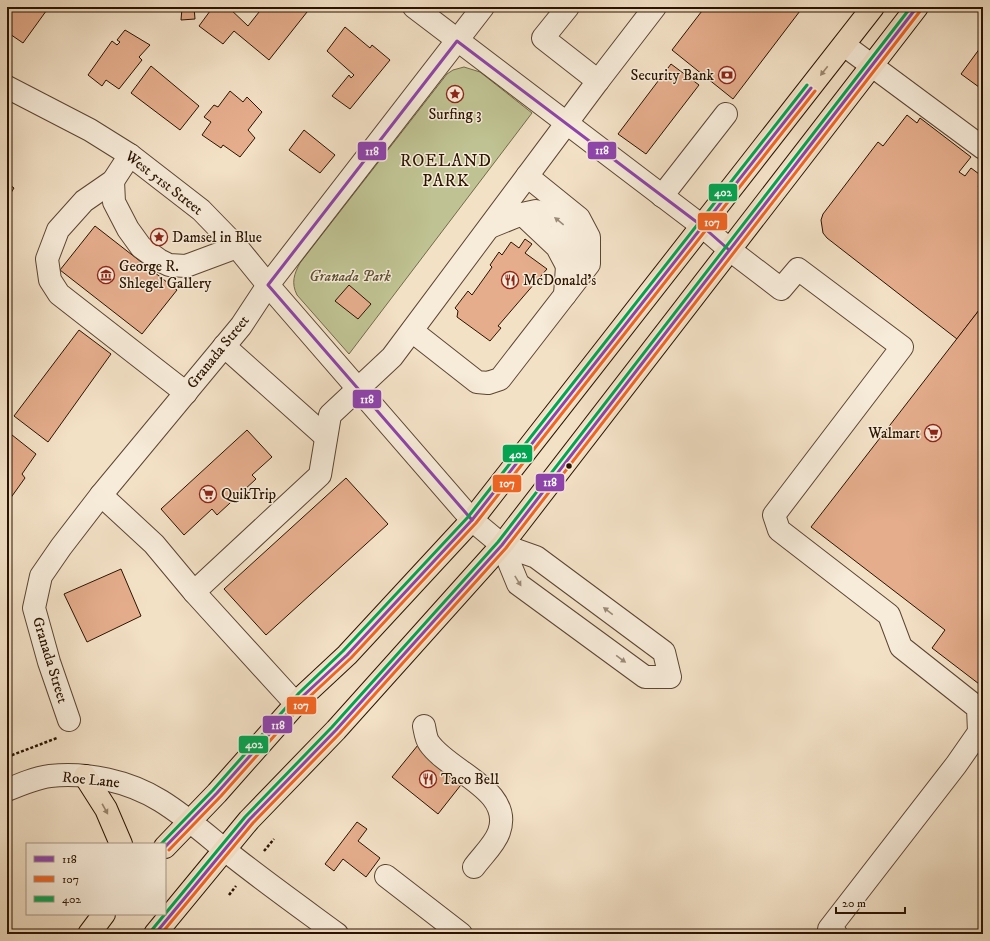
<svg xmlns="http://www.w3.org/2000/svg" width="990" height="941" font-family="'IM FELL DW Pica',serif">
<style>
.green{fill:#bfc292;stroke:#746a49}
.building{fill:#e5ad8c;stroke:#2a1300}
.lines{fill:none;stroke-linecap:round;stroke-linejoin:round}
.minor-casing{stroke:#5c4632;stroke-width:24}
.major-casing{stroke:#2a1300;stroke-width:24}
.path{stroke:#2a1300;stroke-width:2.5;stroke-dasharray:3 2;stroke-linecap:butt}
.minor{stroke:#f7ecda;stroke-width:22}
.major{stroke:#f3e1c6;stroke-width:22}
.bus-1-casing{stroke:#f7ecda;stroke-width:6}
.bus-2-casing{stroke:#f7ecda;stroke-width:6}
.bus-3-casing{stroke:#f7ecda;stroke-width:6}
.bus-1{stroke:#8e44ad;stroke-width:3}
.bus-2{stroke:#f26522;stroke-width:3}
.bus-3{stroke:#00a651;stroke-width:3}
.oneway{fill:#99846d}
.oneway2{fill:#9b8a78}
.bus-dot{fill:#2a1300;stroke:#f7ecda;stroke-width:1.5}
.labels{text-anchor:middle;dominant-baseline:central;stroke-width:3;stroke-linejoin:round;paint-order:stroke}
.poi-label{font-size:15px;fill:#2a1300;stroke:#f7ecda;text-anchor:start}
.street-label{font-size:15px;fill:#2a1300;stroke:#f7ecda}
.park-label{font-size:15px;font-style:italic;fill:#5e5033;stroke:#f7ecda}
.quarter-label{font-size:17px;letter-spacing:1px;fill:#2a1300;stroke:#f7ecda}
.line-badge{stroke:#f7ecda;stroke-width:1.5}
.badge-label{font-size:11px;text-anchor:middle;font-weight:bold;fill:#fff}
</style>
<rect width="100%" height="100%" fill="#f3e1c6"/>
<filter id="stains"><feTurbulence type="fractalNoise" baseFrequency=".005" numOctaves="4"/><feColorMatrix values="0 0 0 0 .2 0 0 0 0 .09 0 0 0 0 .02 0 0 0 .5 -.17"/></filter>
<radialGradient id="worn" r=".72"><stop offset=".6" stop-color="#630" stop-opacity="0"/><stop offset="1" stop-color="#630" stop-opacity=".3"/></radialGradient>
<path class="green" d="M 464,67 L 480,72 L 532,113 L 349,354 L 297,295 C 291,283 294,274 300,263 L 447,74 L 453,70 Z"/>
<g class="building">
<path d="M 7,7 L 49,7 L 23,43 L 7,32 Z"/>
<path d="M 194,7 L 195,19 L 181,20 L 182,8 Z"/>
<path d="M 213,7 L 228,7 L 248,26 L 263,7 L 311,7 L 269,60 L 234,31 L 223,44 L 199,26 Z"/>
<path d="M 705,7 L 803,7 L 733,99 L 672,50 Z"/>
<path d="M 345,27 L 370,48 L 372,45 L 390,60 L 350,109 L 332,96 L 349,75 L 351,78 L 354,75 L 327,51 Z"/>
<path d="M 125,30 L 150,45 L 139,57 L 142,60 L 119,89 L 106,80 L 102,86 L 88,75 L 112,41 L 117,45 L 120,42 L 117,40 Z"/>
<path d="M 983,44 L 983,90 L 961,74 Z"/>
<path d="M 671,64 L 699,85 L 646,154 L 618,134 Z"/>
<path d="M 151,66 L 199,106 L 180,130 L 131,93 Z"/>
<path d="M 230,91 L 243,102 L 247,97 L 262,112 L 248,130 L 255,138 L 240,157 L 223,145 L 221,148 L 202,135 L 211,122 L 204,117 L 214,105 L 218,107 Z"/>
<path d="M 907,115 L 917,123 L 920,118 L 971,157 L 959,172 L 965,176 L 971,168 L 983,177 L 983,181 L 978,187 L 983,191 L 983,305 L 957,339 L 827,238 L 823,233 L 821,220 L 823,214 L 878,142 L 883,146 Z"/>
<path d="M 304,130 L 335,155 L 320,173 L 289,150 Z"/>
<path d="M 7,183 L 14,188 L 7,199 Z"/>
<path d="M 95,226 L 177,290 L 142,334 L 60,270 Z"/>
<path d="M 525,239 L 532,244 L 525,253 L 547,269 L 498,326 L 501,328 L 490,341 L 457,317 L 458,311 L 455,308 L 468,291 L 472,295 L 492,267 L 490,265 L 499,252 L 502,255 L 511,242 L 519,248 Z"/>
<path d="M 349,285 L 371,304 L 358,319 L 335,301 Z"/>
<path d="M 983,305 L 983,687 L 932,648 L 945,630 L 811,527 Z"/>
<path d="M 79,330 L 111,354 L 48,442 L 14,416 Z"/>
<path d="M 247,430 L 272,457 L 252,475 L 256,479 L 217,515 L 212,509 L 184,535 L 161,509 Z"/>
<path d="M 7,431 L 36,454 L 22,474 L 25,478 L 7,503 Z"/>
<path d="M 346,478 L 388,524 L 266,635 L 224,589 Z"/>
<path d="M 121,569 L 141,616 L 87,642 L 64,594 Z"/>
<path d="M 418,745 L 464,781 L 438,814 L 392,777 Z"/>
<path d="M 357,822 L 367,829 L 358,841 L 380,858 L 366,877 L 343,859 L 334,871 L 325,864 Z"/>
</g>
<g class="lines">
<g class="minor-casing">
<g id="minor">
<path d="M 414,7 L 702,226 L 730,250 L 781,289 L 798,269 L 902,347 L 774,515 L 779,530 L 889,615 L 901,647 L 978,708 L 979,732 L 956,765 L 829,929 L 836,934"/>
<path d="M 844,45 L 983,148"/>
<path d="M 598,81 L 655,7"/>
<path d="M 7,87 L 90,130 L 130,155 L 201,210 L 237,247 L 268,285 L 472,520 L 502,545 L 536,557 L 664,652 L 670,677 L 645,677 L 518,584 L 502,545"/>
<path d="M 130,155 L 113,181 L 84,201 L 58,230 L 47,259 L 50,280 L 59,294 L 186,393"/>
<path d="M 113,181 L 114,202 L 128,229 L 141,247 L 159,260 L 169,265 L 186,266 L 237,247"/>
<path d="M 662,196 L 726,114"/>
<path d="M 522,214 L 557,247 L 567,266"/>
<path d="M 490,227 L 522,214 L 536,211 L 557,217 L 572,233 L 575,243 L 567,266 L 565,295"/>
<path d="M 412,331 L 477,382 L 488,383 L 500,379 L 589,264 L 589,237 L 579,218 L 527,176"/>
<path d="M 224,346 L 326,437"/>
<path d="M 101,495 L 154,544 L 194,592"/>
<path d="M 296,704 L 194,592 L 320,475 L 330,415 L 392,357 L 598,81 L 543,38 L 568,7"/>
<path d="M 69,720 L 49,662 L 34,608 L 41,576 L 61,547 L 101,495 L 241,326 L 268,285 L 483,7"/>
<path d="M 424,726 C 425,731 426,739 429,743 C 449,772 514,790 499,832 C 495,844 482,856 474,867"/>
<path d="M 7,790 C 21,784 35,778 50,776 C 87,772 129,781 161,801 C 187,817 211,839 235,858 C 268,884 303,909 337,934"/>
<path d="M 386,876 L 461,934"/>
</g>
</g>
<g class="major-casing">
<g id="major">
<path d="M 85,776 L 106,809 L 121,844"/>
<path d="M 165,847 L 217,793 L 303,696 L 347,655 L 472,520 L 873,7"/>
<path d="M 89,934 L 104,914"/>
<path d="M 155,934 L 249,820 L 336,730 L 502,545 L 917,7"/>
</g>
</g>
<g class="path">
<path d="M 7,757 L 57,738"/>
<path d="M 264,851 L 274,839"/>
<path d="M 229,895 L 236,886"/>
</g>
<use href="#minor" class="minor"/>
<use href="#major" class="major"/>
<g class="bus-1-casing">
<g id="bus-1">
<path d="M 472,520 L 268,285 L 457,41 L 702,226 L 728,249"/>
<path d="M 165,847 L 217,793 L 303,696 L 347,655 L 472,520 L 811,88"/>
<path d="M 155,934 L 249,820 L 336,730 L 502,545 L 917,7"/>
</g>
</g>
<g class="bus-2-casing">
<g id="bus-2">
<path d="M 169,850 L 221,796 L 307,699 L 351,658 L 476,523 L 815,91"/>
<path d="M 161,934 L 253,823 L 340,733 L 506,548 L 921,10"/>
</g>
</g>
<g class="bus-3-casing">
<g id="bus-3">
<path d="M 161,844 L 213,790 L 299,693 L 343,651 L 468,517 L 807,85"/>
<path d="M 151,931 L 245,817 L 332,727 L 498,542 L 911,7"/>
</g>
</g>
<use href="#bus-1" class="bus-1"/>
<use href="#bus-2" class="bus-2"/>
<use href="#bus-3" class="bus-3"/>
</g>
<defs><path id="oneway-solid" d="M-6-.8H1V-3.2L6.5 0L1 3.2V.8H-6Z"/></defs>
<g class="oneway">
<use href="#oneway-solid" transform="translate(824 71) rotate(128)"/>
<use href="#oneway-solid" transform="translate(105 809) rotate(61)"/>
</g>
<g class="oneway2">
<use href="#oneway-solid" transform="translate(559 221) rotate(-141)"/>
<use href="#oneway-solid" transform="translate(518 581) rotate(58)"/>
<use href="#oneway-solid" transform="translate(608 611) rotate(-143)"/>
<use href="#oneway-solid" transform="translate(621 659) rotate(36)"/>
</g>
<defs>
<g id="bank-ring" transform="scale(0.9)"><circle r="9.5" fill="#f7ecda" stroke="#8f2418" stroke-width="1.5"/><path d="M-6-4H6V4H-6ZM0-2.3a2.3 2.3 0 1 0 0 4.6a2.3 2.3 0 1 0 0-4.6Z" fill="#8f2418"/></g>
<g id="sight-ring" transform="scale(0.9)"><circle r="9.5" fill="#f7ecda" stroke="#8f2418" stroke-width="1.5"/><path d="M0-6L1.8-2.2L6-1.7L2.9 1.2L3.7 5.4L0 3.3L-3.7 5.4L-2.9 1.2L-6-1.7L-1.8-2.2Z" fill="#8f2418"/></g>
<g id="museum-ring" transform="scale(0.9)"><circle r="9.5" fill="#f7ecda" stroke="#8f2418" stroke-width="1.5"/><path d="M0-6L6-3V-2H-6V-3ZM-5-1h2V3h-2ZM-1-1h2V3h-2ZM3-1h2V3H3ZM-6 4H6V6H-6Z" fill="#8f2418"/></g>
<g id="restaurant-ring" transform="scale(0.9)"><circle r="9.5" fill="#f7ecda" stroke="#8f2418" stroke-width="1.5"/><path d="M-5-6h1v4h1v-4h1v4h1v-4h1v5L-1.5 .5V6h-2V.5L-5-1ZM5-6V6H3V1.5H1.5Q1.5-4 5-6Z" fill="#8f2418"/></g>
<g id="supermarket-ring" transform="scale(0.9)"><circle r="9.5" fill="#f7ecda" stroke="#8f2418" stroke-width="1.5"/><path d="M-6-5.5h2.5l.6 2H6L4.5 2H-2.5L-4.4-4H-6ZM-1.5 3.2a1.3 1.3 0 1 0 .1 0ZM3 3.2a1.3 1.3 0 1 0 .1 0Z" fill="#8f2418"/></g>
</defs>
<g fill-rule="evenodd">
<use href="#bank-ring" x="727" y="75"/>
<use href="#sight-ring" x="455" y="94"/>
<use href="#sight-ring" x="159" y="237"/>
<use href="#museum-ring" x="106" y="275"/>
<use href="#restaurant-ring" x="510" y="280"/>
<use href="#supermarket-ring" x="933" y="433"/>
<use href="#supermarket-ring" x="208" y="494"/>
<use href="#restaurant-ring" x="428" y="779"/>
</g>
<circle class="bus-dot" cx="569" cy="466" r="3.5"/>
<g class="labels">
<g class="poi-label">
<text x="714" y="75" text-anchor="end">Security Bank</text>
<text x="455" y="114" text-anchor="middle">Surfing 3</text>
<text x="172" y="237">Damsel in Blue</text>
<text x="119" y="266">George R.<tspan x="119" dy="17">Shlegel Gallery</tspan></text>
<text x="523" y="280">McDonald's</text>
<text x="920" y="433" text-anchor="end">Walmart</text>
<text x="221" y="494">QuikTrip</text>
<text x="441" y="779">Taco Bell</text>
</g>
<g class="street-label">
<text transform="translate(164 183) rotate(38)">West 51st Street</text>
<text transform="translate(218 352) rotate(-51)">Granada Street</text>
<text transform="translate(50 660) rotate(73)">Granada Street</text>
<text transform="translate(91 780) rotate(6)">Roe Lane</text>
</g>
<g class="park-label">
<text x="350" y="276">Granada Park</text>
</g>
<g class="quarter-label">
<text x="446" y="161">ROELAND<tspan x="446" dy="20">PARK</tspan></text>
</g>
</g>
<g class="line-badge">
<rect x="587" y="141" width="30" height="19" rx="4" fill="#8e44ad"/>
<rect x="357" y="141" width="30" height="20" rx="4" fill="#8e44ad"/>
<rect x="708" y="183" width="30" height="19" rx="4" fill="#00a651"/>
<rect x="697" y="212" width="31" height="19" rx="4" fill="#f26522"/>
<rect x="352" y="389" width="30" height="20" rx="4" fill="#8e44ad"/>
<rect x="502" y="444" width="31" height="19" rx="4" fill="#00a651"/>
<rect x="535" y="473" width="30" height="19" rx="4" fill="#8e44ad"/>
<rect x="492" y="474" width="30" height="19" rx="4" fill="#f26522"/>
<rect x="286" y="696" width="31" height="19" rx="4" fill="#f26522"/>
<rect x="262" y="715" width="31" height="19" rx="4" fill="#8e44ad"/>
<rect x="238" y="735" width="31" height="19" rx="4" fill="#00a651"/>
</g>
<g class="badge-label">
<text x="602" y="154">118</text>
<text x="372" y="155">118</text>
<text x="723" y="196">402</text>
<text x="712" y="226">107</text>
<text x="367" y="403">118</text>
<text x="518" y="458">402</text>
<text x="550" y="486">118</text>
<text x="507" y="487">107</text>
<text x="301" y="709">107</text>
<text x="278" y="729">118</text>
<text x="254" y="748">402</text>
</g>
<rect width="990" height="941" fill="none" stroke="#f3e1c6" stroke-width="24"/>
<rect x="8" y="8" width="974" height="925" fill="none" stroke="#2a1300" stroke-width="2"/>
<rect x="12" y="12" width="966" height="917" fill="none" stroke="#2a1300"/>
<rect x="26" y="843" width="140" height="72" fill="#f7ecda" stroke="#a59583"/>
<rect x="34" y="856" width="20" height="6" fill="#8e44ad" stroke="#a59583"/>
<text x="62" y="863" font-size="12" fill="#2a1300">118</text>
<rect x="34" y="876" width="20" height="6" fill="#f26522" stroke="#a59583"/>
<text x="62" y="883" font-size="12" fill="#2a1300">107</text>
<rect x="34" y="896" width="20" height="6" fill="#00a651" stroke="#a59583"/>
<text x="62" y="903" font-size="12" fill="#2a1300">402</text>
<path d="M836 907v6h69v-6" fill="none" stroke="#2a1300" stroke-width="2"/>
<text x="842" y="907" font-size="12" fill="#2a1300" stroke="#f7ecda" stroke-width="3" paint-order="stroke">20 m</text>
<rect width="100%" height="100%" filter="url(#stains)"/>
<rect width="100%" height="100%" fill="url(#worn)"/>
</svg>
